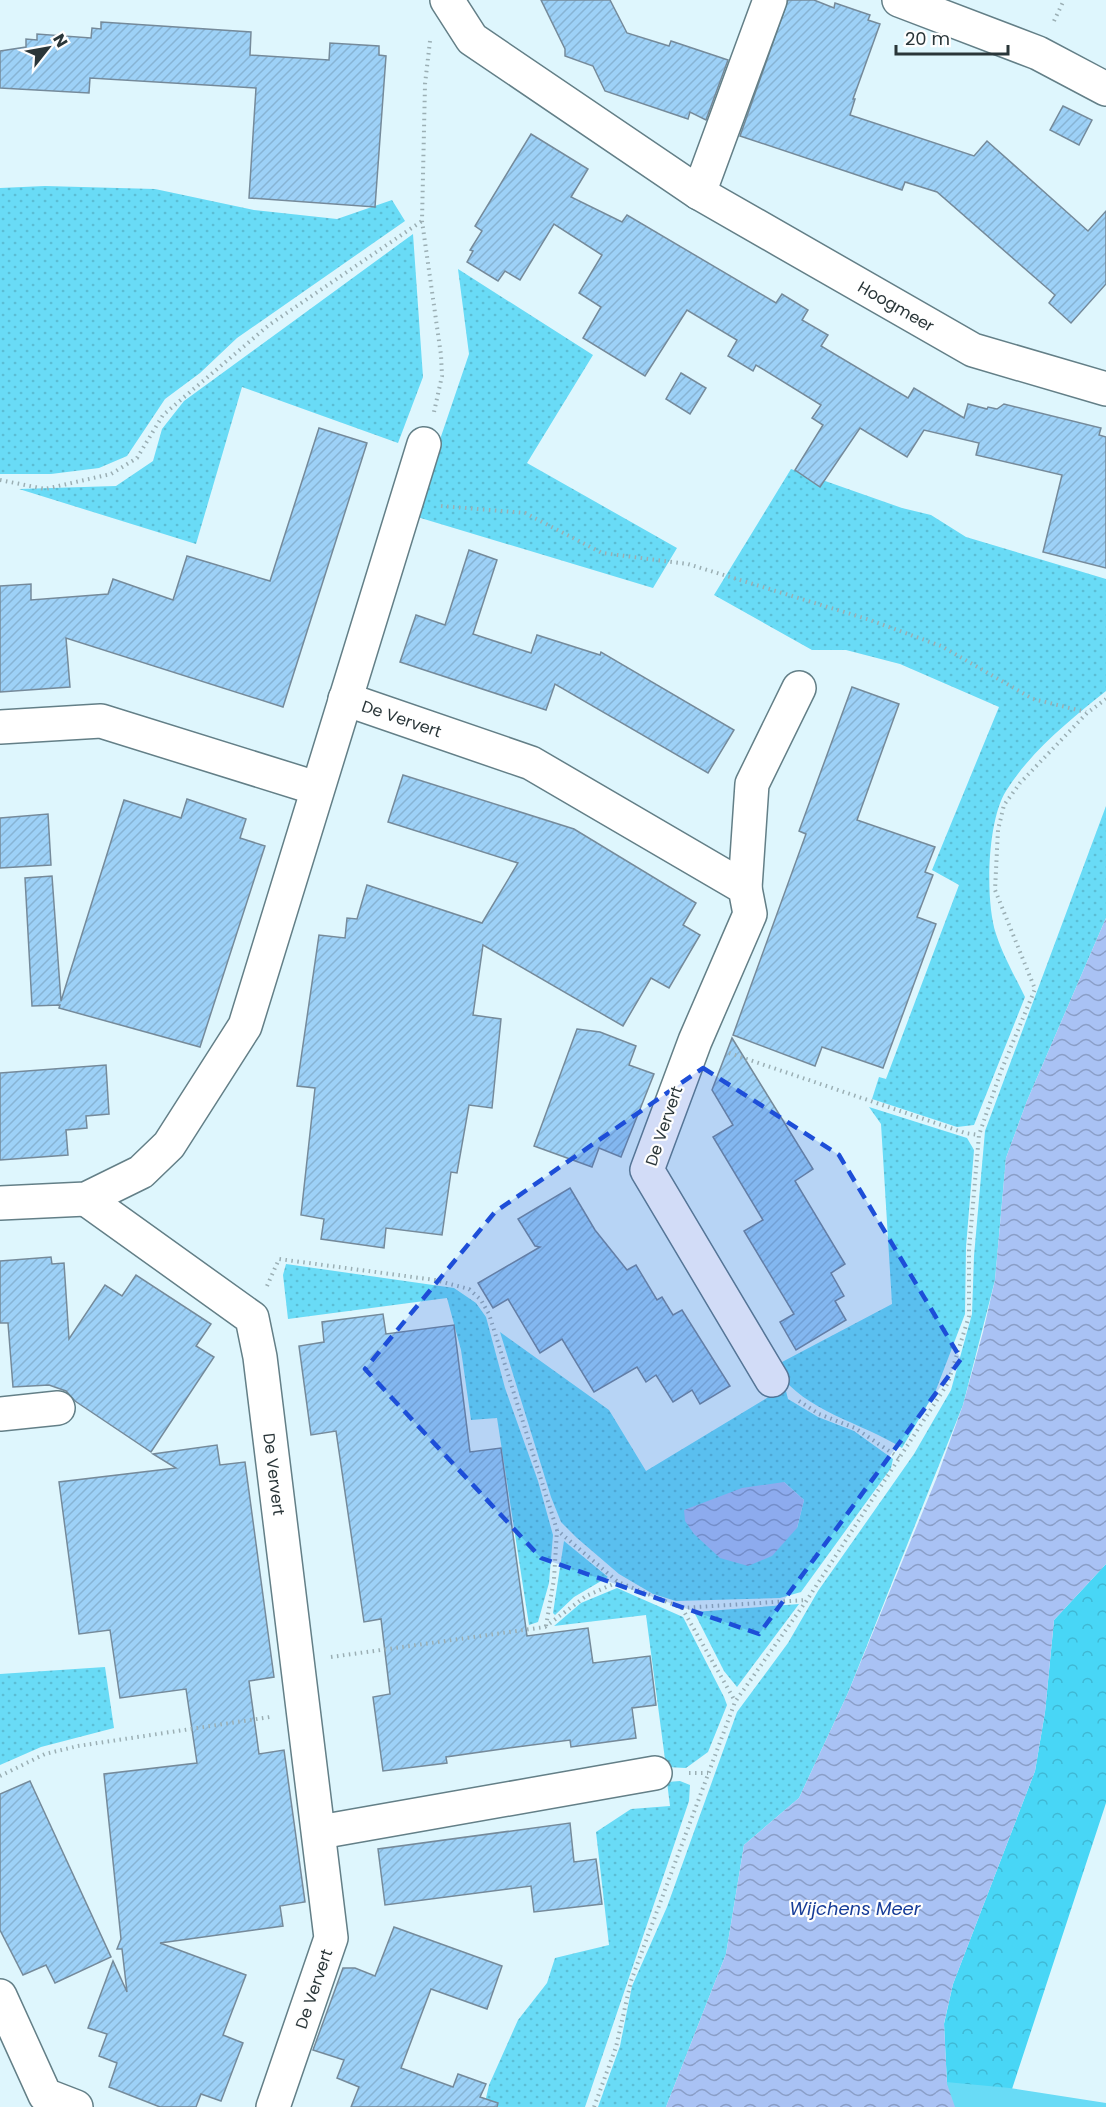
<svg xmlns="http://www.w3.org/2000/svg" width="1106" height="2107" font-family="Poppins,sans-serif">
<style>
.grass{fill:url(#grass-dots);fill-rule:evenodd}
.forest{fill:url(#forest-crowns)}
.park{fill:#69dbf6}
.water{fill:url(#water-waves)}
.building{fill:url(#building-hatch);stroke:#758a9a;stroke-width:1.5}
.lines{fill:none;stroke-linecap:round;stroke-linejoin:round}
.minor-casing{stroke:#637f87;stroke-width:36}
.path{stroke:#9bafb4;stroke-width:4;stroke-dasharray:1.5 4.5;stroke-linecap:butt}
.minor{stroke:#fff;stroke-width:33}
.marked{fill:#1d4ed8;fill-opacity:0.2;stroke:#1d4ed8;stroke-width:4.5;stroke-dasharray:12 8;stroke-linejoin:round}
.labels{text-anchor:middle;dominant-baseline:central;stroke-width:4.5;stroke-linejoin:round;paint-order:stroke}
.street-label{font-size:16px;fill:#2a3639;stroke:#fefefe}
.water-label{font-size:18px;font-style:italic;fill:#173d98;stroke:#fefefe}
</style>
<defs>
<pattern id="grass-dots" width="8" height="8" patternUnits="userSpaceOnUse" patternTransform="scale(1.5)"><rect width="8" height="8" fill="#69dbf6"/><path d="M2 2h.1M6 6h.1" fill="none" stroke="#5bbdd4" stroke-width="1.8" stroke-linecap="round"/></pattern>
<pattern id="forest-crowns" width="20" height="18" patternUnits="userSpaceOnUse" patternTransform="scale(1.5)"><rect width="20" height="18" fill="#48d6f6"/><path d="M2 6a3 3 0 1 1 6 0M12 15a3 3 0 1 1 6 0" fill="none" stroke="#3fb8d4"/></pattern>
<pattern id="water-waves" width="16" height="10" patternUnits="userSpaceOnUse" patternTransform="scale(1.5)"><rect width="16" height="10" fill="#a9c2f4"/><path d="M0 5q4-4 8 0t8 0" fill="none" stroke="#8a9ec7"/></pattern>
<pattern id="building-hatch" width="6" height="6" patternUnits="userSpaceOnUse" patternTransform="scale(1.5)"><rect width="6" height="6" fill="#9dd1f7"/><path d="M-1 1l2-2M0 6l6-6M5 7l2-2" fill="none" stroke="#87b4d4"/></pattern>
</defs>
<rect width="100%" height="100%" fill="#def6fd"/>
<g class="grass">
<path d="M 45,186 L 155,189 L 254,210 L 337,219 L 392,200 L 405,221 L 237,338 L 200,373 L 165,399 L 127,456 L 99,468 L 51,474 L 0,474 L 0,188 Z"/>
<path d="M 413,234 L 423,377 L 398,443 L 242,387 L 196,544 L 19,489 L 116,486 L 153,461 L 162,429 L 184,401 Z"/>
<path d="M 458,269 L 593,355 L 527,463 L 677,548 L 653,588 L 414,516 L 469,354 Z"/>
<path d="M 791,469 L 902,508 L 931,515 L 966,537 L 1106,579 L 1106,691 C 1070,720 1031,751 1006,791 C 987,821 985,901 996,934 C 1003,956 1015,976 1025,997 L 974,1125 L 957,1127 L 872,1099 L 879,1077 L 886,1079 L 959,885 L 932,870 L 999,707 L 900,664 L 846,650 L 812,650 L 714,595 Z"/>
<path d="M 1106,806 L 1106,918 L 1027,1101 L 1006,1158 L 995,1280 L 963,1405 L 848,1693 L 799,1798 L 744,1845 L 726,1954 L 666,2107 L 598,2107 L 620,2046 L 632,1986 L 667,1907 L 737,1712 L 788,1643 L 818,1591 L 914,1454 L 951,1390 L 972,1314 L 974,1256 L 985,1131 Z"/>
<path d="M 869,1107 L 967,1138 L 974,1150 L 966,1247 L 965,1314 L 936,1390 L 902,1448 C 861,1422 806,1412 777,1371 L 782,1362 L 892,1304 L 881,1124 Z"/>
<path d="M 286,1264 L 454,1288 L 476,1303 L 486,1317 L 505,1388 L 538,1481 L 553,1535 L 549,1583 L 538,1622 L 529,1625 L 497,1418 L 471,1420 L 461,1350 L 447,1298 L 288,1319 L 283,1275 Z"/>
<path d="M 500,1332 L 609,1410 L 646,1471 L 785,1387 L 788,1399 L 818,1417 L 854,1431 L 893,1459 L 891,1468 L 801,1592 L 780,1598 L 676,1601 L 653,1594 L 619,1574 L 577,1538 L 561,1522 L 551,1497 ZM 784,1482 L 804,1500 L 797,1528 Z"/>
<path d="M 564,1541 L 608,1577 L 574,1597 L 555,1615 L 553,1613 Z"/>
<path d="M 617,1588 L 683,1617 L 724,1697 L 727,1705 L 708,1752 L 686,1768 L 666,1767 L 646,1615 L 554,1626 L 581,1603 Z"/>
<path d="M 799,1604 L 737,1687 L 724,1671 L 694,1612 Z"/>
<path d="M 105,1667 L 114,1728 L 41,1747 L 0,1765 L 0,1674 Z"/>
<path d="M 680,1781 L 690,1785 L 689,1801 L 585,2107 L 484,2107 L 489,2085 L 518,2020 L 547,1983 L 555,1958 L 609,1945 L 596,1832 L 631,1809 L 670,1806 L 667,1782 Z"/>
</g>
<path class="forest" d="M 1106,1564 L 1106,1803 L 1012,2089 L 1106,2107 L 955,2107 L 947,2084 L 944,2024 L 953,1984 L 1035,1771 L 1045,1712 L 1054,1620 Z"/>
<path class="park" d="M 946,2082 L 1010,2088 L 1106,2103 L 1106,2107 L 954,2107 Z"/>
<g class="water">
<path d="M 1106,918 L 1106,1564 L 1054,1620 L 1045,1712 L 1035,1771 L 953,1984 L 944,2023 L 947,2084 L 955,2107 L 666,2107 L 726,1954 L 744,1845 L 799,1798 L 848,1693 L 937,1477 L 963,1405 L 983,1332 L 995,1280 L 1006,1158 L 1027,1101 Z"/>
<path d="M 784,1482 L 804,1500 L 797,1528 L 772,1556 L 748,1566 L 720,1558 L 694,1534 L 685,1521 L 684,1510 L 742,1488 Z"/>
</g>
<g class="building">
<path d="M 541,0 L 610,0 L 627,33 L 669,46 L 671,41 L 728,60 L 706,120 L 690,112 L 688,119 L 605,91 L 593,66 L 565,56 L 565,49 Z"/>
<path d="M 788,0 L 814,0 L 834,8 L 835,3 L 870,15 L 868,20 L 880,24 L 853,99 L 855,99 L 850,115 L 974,156 L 987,141 L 1088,231 L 1106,211 L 1106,284 L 1071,323 L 1049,303 L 1055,295 L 937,192 L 905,182 L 902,190 L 740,136 Z"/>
<path d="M 101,22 L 251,32 L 250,55 L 329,60 L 330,43 L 379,46 L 379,55 L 386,56 L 375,207 L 249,198 L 256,88 L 90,78 L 89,93 L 0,88 L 0,51 L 26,47 L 26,39 L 37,40 L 37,34 L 91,38 L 92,28 L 101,29 Z"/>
<path d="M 1063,106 L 1092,120 L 1079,145 L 1050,130 Z"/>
<path d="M 531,134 L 588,169 L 571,197 L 622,222 L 627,215 L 776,303 L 782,294 L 808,310 L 802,320 L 828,335 L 821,346 L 908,398 L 914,388 L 964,418 L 968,404 L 987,409 L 988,407 L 997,409 L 1004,404 L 1101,428 L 1099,435 L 1106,437 L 1106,568 L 1043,552 L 1062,475 L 976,455 L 979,443 L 924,430 L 907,457 L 860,428 L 820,487 L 795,470 L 823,425 L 812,418 L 821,405 L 756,365 L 753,371 L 728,356 L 737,340 L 687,310 L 645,376 L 583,338 L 601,307 L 579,293 L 602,255 L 554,224 L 520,280 L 505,271 L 498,281 L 467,262 L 473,251 L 470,250 L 482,231 L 475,226 Z"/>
<path d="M 681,373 L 706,388 L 690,414 L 666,399 Z"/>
<path d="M 319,428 L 367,443 L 283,707 L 66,638 L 70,687 L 0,692 L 0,586 L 31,584 L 31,600 L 108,594 L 113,579 L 173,600 L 187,556 L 270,581 Z"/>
<path d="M 469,550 L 497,560 L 473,634 L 531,653 L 537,635 L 600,655 L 601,652 L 734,730 L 708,773 L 555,684 L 546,710 L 400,662 L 416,615 L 445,625 Z"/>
<path d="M 852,687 L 899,704 L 857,820 L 935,847 L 925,872 L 933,875 L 917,917 L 936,924 L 883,1068 L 822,1047 L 815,1066 L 733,1035 L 806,834 L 799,831 Z"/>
<path d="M 403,775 L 574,829 L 696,903 L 683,925 L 700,935 L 669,988 L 651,978 L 623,1026 L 483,945 L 473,1015 L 501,1019 L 492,1108 L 469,1105 L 457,1173 L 451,1172 L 442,1235 L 386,1228 L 384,1248 L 321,1239 L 324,1219 L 301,1215 L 315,1088 L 297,1086 L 319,935 L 345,938 L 347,918 L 357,919 L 367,885 L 482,923 L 518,863 L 388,822 Z"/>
<path d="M 187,799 L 246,819 L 240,838 L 265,846 L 200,1047 L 59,1008 L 60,1005 L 32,1006 L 25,878 L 52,876 L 61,1001 L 124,800 L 181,818 Z"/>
<path d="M 48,814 L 51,865 L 0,868 L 0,818 Z"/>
<path d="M 577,1029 L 600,1032 L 636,1046 L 629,1065 L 654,1074 L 621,1157 L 599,1148 L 592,1167 L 534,1146 Z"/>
<path d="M 732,1038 L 813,1169 L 795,1181 L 845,1264 L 831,1273 L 844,1296 L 835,1301 L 846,1320 L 796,1350 L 780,1322 L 794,1314 L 744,1231 L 763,1220 L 713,1137 L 733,1125 L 712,1090 Z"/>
<path d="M 106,1065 L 109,1114 L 86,1116 L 87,1128 L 66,1130 L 68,1155 L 0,1160 L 0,1073 Z"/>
<path d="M 570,1188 L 595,1230 L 627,1270 L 636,1265 L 657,1300 L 662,1297 L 673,1315 L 682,1310 L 730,1386 L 700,1404 L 692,1390 L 673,1402 L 656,1375 L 646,1382 L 637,1367 L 594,1392 L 562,1339 L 540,1353 L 508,1299 L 493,1308 L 478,1283 L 540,1247 L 535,1246 L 518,1219 Z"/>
<path d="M 51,1257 L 52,1264 L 64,1263 L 69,1339 L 105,1285 L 122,1296 L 136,1275 L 211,1324 L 196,1346 L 214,1357 L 151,1452 L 75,1401 L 66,1391 L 49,1385 L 13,1387 L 8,1323 L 0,1323 L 0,1261 Z"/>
<path d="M 383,1314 L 386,1334 L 454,1325 L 470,1452 L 501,1448 L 527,1636 L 588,1628 L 593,1663 L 650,1656 L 656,1705 L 632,1708 L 636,1738 L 571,1747 L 570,1740 L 509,1748 L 446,1757 L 447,1763 L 383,1771 L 373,1697 L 390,1694 L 381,1619 L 364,1622 L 336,1431 L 311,1435 L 299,1346 L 324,1342 L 322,1322 Z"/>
<path d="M 217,1445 L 220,1465 L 245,1462 L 274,1677 L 249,1681 L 259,1754 L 284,1750 L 305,1902 L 280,1906 L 283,1926 L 160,1943 L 246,1975 L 223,2035 L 243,2043 L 221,2101 L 201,2094 L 196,2107 L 160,2107 L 109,2087 L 117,2063 L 99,2056 L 107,2034 L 88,2028 L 113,1961 L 127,1992 L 122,1949 L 117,1949 L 121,1939 L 104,1774 L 197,1763 L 186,1689 L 120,1698 L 110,1630 L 79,1634 L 59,1482 L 176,1468 L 153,1454 Z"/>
<path d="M 30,1781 L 111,1957 L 55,1983 L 46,1965 L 23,1975 L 0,1930 L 0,1794 Z"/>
<path d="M 570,1823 L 574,1862 L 596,1859 L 602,1904 L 534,1912 L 531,1886 L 385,1905 L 378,1849 Z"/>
<path d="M 394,1927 L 502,1966 L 487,2009 L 431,1989 L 401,2068 L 453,2087 L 458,2074 L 486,2084 L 480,2097 L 498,2103 L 497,2107 L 351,2107 L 359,2087 L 337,2078 L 344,2060 L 313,2050 L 343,1968 L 355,1968 L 375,1976 Z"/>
</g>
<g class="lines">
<g class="minor-casing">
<g id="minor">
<path id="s1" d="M 447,0 L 472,39 L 699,193 L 973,350 L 1106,389"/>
<path d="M 899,0 L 1038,53 L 1106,89"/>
<path d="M 699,193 L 770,0"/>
<path id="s2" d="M 345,699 L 531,763 L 745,888 L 750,914 L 695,1041 L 647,1170 L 772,1380"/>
<path d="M 0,727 L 101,721 L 316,788"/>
<path d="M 745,888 L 752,784 L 799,688"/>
<path id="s3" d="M 86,1199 L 252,1318 L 260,1357 L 331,1938 L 273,2107"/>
<path d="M 0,1203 L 86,1199 L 141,1172 L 169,1145 L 245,1026 L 424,444"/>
<path d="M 0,1414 L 58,1408"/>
<path d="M 320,1832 L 655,1773"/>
<path d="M 0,1996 L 45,2095 L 76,2107"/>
</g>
</g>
<g class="path">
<path d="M 1054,21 L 1064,0"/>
<path d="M 430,41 L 425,84 L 422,221 L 441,355 L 442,376 L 434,412"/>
<path d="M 0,480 L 45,489 L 111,474 L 137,458 L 163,415 L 269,325 L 422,221"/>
<path d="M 441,506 L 525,513 L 602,553 L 688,564 L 870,620 L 941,646 L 1033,699 L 1086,712"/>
<path d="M 729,1053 L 965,1133 L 979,1135"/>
<path d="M 267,1286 L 279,1259 L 435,1280 L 469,1289 L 481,1300 L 489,1314 L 557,1530 L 618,1582 L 682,1608 L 806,1600"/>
<path d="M 799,1401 L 819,1414 L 855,1428 L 901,1459"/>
<path d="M 682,1608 L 735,1701"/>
<path d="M 546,1626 L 554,1579 L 557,1530"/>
<path d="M 331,1657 L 545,1627 L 586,1596 L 618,1582"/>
<path d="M 689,1773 L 708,1773"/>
<path d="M 0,1776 L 45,1754 L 78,1746 L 270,1717"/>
<path d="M 594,2107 L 616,2047 L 631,1981 L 735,1702 L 807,1600 L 948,1383 L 969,1316 L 969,1250 L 979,1135 L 1001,1071 L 1035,989 L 995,890 L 998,830 L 1004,805 L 1020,783 L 1087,713 L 1106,699"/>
</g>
<use href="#minor" class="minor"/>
</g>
<path class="marked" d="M 703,1068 L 839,1155 L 961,1359 L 759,1634 L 541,1558 L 365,1369 L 495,1212 Z"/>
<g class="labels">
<g class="street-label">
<text stroke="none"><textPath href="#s1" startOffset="548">Hoogmeer</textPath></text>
<text stroke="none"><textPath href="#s2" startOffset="60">De Ververt</textPath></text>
<text transform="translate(664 1126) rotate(-71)">De Ververt</text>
<text stroke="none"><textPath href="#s3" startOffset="362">De Ververt</textPath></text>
<text transform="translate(314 1989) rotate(-71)">De Ververt</text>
</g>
<g class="water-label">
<text x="855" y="1908">Wijchens Meer</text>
</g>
</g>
<g transform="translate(48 48) rotate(59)" stroke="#fefefe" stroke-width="4.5" paint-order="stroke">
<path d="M0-4.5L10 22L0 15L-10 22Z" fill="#2a3639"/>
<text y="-9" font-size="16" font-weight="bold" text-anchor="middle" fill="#2a3639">N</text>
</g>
<path d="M896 45v9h112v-9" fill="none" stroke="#2a3639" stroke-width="3"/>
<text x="905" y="45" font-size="18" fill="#2a3639" stroke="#fefefe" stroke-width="4.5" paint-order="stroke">20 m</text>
</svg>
